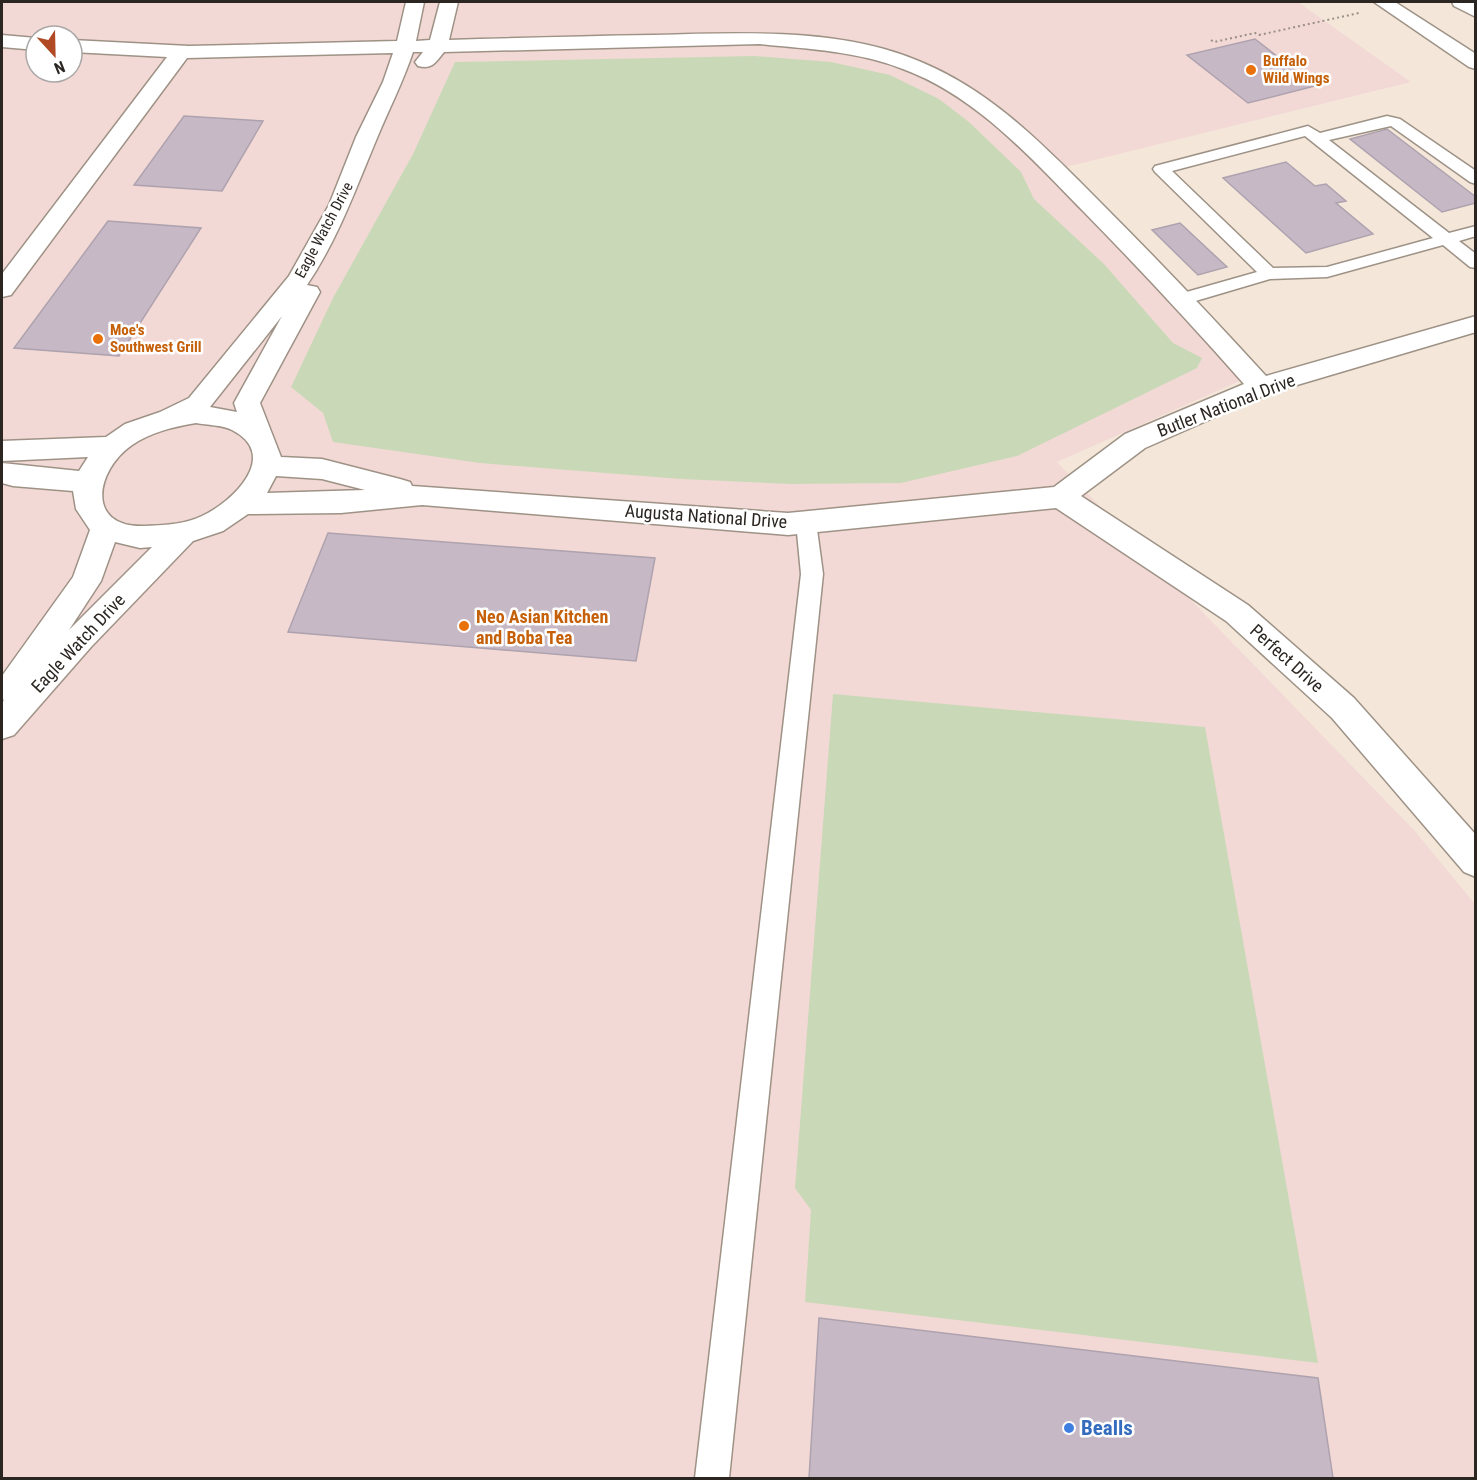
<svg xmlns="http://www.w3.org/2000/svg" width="1477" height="1480" font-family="'Roboto Condensed',sans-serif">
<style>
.commercial{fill:#f3d9d5;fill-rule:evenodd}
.green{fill:#c9d9b7}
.building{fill:#c6b9c5;stroke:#aea2ae;stroke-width:1.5}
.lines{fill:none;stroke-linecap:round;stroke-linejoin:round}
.lane-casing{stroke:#9e9286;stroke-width:3}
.street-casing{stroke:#9e9286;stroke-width:3}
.primary-casing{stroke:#9e9286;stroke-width:3}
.path{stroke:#999087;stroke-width:2;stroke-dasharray:2 3;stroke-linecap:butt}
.lane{fill:#fff;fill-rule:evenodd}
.street{fill:#fff;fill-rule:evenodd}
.primary{fill:#fff;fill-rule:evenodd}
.food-dot{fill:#e8710a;stroke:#fff;stroke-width:2}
.shop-dot{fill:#3f7fe0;stroke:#fff;stroke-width:2}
.labels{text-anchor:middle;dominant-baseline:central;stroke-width:5;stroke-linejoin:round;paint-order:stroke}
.far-food-label{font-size:15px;font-weight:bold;fill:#c56008;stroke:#fff;text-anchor:start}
.far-street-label{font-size:15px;fill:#2b2621;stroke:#fff}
.street-label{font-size:18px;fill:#2b2621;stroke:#fff}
.food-label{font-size:18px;font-weight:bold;fill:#c56008;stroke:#fff;text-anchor:start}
.near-shop-label{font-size:21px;font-weight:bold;fill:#366cbe;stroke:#fff;text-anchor:start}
</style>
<rect width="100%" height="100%" fill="#f4e7da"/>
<path class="commercial" d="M 2,2 L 1298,2 L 1411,82 L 1046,172 L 1242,380 L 1057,462 L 1414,830 L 1475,904 L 1475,1478 L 2,1478 ZM 36,36 L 72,36 L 72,72 L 36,72 Z"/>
<g class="green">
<path d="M 754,56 L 831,62 L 890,75 L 939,99 L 969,122 L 1021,172 L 1034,199 L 1104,264 L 1173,343 L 1202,358 L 1197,368 L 1017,456 L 901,483 L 791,484 L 681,479 L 480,463 L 333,442 L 323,413 L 291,387 L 333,298 L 413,154 L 455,62 Z"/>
<path d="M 833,694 L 1205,727 L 1318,1363 L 805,1302 L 811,1210 L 795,1188 Z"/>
</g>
<g class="building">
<path d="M 1255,39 L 1315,86 L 1248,103 L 1187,55 Z"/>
<path d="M 184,116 L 263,121 L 222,191 L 134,185 Z"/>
<path d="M 1387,129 L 1476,197 L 1476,203 L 1442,212 L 1350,139 Z"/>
<path d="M 1286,162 L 1315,186 L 1326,184 L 1346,201 L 1336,203 L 1373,234 L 1306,253 L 1223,178 Z"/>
<path d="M 108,221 L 201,228 L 119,356 L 14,348 Z"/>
<path d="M 1180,223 L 1227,267 L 1198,275 L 1152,230 Z"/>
<path d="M 328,533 L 655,558 L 636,661 L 288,632 Z"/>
<path d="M 819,1318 L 1318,1378 L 1333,1478 L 809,1478 Z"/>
</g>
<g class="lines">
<g class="lane-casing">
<g id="lane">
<path d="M 1387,116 L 1400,119 L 1476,171 L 1476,184 L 1470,182 L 1391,126 L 1329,140 L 1449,233 L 1476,226 L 1476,236 L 1459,241 L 1476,254 L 1476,268 L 1470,267 L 1443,245 L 1327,277 L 1270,279 L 1182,305 L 1176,303 L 1173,299 L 1176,295 L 1257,272 L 1155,172 L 1153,169 L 1155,166 L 1308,126 L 1320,133 ZM 1305,136 L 1433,238 L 1327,267 L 1273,268 L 1172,171 Z"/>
<path d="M 806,514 L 813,517 L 816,522 L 823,574 L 729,1478 L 695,1478 L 801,574 L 796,522 L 799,517 Z"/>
</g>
</g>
<g class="street-casing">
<g id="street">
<path d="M 406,2 L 424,2 L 416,41 L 430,40 L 440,2 L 458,2 L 449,40 C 517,38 585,36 654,35 C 740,33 840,27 921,62 C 994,92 1048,150 1103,205 C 1159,261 1213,318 1266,376 L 1476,316 L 1476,332 L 1270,393 L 1145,448 L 1081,496 L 1248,605 L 1354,698 L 1476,835 L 1476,877 L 1464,872 L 1332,718 L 1226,621 L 1056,508 L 788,535 L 422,505 L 341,513 L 248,514 L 223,531 L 193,541 L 91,647 L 14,735 L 2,739 L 2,703 L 4,700 L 2,699 L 2,676 L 73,577 L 90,530 L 76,509 L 73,491 L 13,486 L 2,483 L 2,463 L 79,471 L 88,457 L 2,461 L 2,441 L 106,437 L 125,424 L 160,412 L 189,398 L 289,276 L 329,205 L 356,137 L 383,82 L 393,53 L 187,58 L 11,295 L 2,297 L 2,274 L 167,57 L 72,52 L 72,40 L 189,46 L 397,41 ZM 760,44 C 808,49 857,51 903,69 C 976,96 1030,157 1083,211 C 1138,267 1192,325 1244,384 L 1125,434 L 1054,487 L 788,513 L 412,486 L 410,482 L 400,479 L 322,459 L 281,457 L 260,403 L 320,292 L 317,287 L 307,285 C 338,239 356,188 377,138 C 389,109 403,82 413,52 L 423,52 L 415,62 L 418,66 C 432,70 436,62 444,52 ZM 282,316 L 234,403 L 237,412 L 210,407 ZM 196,423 C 207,425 222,425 232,430 C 281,455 233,502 202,516 C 183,525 164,525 143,526 C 85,527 96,470 132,445 C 151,432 173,427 196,423 ZM 276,476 L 322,479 L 365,490 L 267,493 ZM 115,542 L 140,548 L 152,547 L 69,630 L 101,581 Z"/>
<path d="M 2,35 L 36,38 L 36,50 L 2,47 Z"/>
</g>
</g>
<g class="primary-casing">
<g id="primary">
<path d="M 1374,2 L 1395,2 L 1476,54 L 1476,69 L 1469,67 Z"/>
<path d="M 1452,2 L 1476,3 L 1476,17 L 1454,6 Z"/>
</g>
</g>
<path class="path" d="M 1211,40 L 1214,42 L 1255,33 L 1259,35 L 1359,13"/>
<use href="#lane" class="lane"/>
<use href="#street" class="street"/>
<use href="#primary" class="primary"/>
</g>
<g class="food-dot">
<circle cx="1251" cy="70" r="6"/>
<circle cx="98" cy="339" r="6"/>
<circle cx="464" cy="626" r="6"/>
</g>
<circle class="shop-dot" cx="1069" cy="1428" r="6"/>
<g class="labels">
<g class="far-food-label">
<text x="1263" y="61">Buffalo<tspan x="1263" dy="17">Wild Wings</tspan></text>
<text x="110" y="330">Moe's<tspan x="110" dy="17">Southwest Grill</tspan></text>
</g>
<g class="far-street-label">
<text transform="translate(324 230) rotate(-62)">Eagle Watch Drive</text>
</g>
<g class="street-label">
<text transform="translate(1226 405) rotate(-21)">Butler National Drive</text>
<text transform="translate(706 516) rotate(4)">Augusta National Drive</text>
<text transform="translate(78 643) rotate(-47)">Eagle Watch Drive</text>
<text transform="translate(1287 658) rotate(42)">Perfect Drive</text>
</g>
<g class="food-label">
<text x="476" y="616">Neo Asian Kitchen<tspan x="476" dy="21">and Boba Tea</tspan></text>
</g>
<g class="near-shop-label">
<text x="1081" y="1428">Bealls</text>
</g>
</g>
<rect width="1477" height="1480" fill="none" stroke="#2b2621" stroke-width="6"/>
<g transform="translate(54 54) rotate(158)"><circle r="28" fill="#ffffff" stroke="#aaa8a6" stroke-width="1.5"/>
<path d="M0-4.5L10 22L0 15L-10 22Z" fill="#b04924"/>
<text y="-9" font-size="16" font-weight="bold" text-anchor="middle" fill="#2b2621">N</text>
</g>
</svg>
